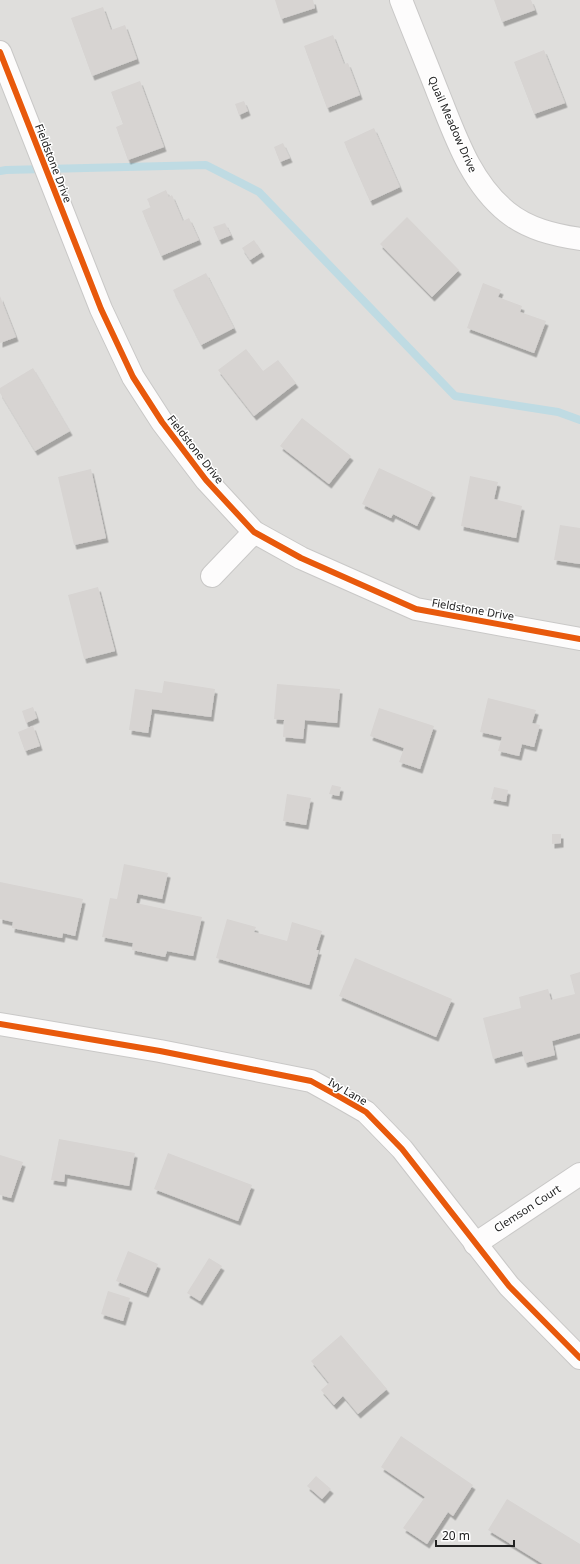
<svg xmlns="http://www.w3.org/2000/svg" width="580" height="1564" font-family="'Noto Sans',sans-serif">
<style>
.residential{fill:#dfdedc}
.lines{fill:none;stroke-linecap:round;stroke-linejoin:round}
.stream{stroke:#bfdbe3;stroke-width:8}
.building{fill:#d7d4d2;filter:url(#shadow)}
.minor-casing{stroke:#c9c8c7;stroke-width:24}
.minor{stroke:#fdfcfc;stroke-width:22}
.cycleway-casing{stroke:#fff;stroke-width:8}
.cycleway{stroke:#e8590c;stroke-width:6}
.labels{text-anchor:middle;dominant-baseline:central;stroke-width:3;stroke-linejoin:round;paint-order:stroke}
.street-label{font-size:11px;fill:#222;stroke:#fff}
</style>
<defs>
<filter id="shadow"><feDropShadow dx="2.5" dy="4.5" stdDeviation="0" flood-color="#0004"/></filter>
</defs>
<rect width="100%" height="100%" fill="#f0eeeb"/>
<rect class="residential" x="0" y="0" width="580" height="1564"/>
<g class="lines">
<path class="stream" d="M 0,171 L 6,170 L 206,165 L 259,192 L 455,396 L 558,412 L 580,420"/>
</g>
<g class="building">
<path d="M 275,0 L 313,0 L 315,8 L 281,19 Z"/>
<path d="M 494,0 L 531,0 L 535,10 L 502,22 Z"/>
<path d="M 103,7 L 111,30 L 125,25 L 137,59 L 92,76 L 71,18 Z"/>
<path d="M 333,35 L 344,64 L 348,63 L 360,95 L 327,108 L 304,46 Z"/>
<path d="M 544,50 L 565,103 L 534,114 L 514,62 Z"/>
<path d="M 140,81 L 164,147 L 128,160 L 116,127 L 123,124 L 111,92 Z"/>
<path d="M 244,101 L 248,111 L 239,115 L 235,104 Z"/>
<path d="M 374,128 L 400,187 L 370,201 L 344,142 Z"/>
<path d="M 283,143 L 290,158 L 280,162 L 274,147 Z"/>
<path d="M 166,190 L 169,197 L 172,195 L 183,221 L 189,218 L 199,240 L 161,256 L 142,211 L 151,207 L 147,199 Z"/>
<path d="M 407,217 L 459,270 L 432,297 L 380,244 Z"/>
<path d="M 225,223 L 231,235 L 219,240 L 213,227 Z"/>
<path d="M 254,240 L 262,252 L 250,260 L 242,248 Z"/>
<path d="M 206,273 L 234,328 L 201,345 L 173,290 Z"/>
<path d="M 483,283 L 501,290 L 498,297 L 522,306 L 520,312 L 546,321 L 534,353 L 467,328 Z"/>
<path d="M 0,296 L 16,337 L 0,343 Z"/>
<path d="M 246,349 L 263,371 L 278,360 L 296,383 L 254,416 L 218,370 Z"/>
<path d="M 33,368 L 70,431 L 35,451 L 0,393 L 0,388 Z"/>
<path d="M 302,418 L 351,456 L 329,484 L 280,446 Z"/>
<path d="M 379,468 L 433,493 L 417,526 L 393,514 L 391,518 L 362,504 Z"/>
<path d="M 91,469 L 106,538 L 74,545 L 58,477 Z"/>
<path d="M 470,476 L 498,482 L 494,499 L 522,506 L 516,538 L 461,526 Z"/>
<path d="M 560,525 L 580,528 L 580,564 L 554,560 Z"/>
<path d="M 98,587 L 115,651 L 84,659 L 68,595 Z"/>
<path d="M 164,681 L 215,689 L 211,717 L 152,709 L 148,733 L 129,730 L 135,689 L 162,693 Z"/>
<path d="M 277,684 L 340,689 L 337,723 L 305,720 L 303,739 L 283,737 L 284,720 L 274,719 Z"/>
<path d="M 488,698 L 536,710 L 532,723 L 540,725 L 534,747 L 522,744 L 519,756 L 498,751 L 502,737 L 480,732 Z"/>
<path d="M 33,707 L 37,718 L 26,723 L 22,711 Z"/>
<path d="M 379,708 L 434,726 L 420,769 L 399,762 L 404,748 L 370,736 Z"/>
<path d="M 33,726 L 40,746 L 25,751 L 18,732 Z"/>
<path d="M 332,785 L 341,787 L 339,796 L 329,794 Z"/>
<path d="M 494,787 L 508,790 L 506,802 L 491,799 Z"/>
<path d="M 287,794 L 311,798 L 306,825 L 283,821 Z"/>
<path d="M 552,834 L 561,834 L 561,843 L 552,844 Z"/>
<path d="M 124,864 L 168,873 L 162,899 L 138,894 L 136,903 L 202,917 L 193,956 L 167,951 L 165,957 L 132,950 L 133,943 L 102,937 L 110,898 L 117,899 Z"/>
<path d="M 0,882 L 83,899 L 75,936 L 63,933 L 62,938 L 12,928 L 13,922 L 0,919 Z"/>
<path d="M 227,919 L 256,927 L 254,932 L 287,941 L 292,922 L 322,931 L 316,950 L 319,950 L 309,985 L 216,958 Z"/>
<path d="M 355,958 L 452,999 L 436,1037 L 339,996 Z"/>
<path d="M 580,972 L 580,1033 L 552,1041 L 555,1055 L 525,1063 L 522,1051 L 493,1059 L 483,1018 L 521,1008 L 519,997 L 548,989 L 551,1000 L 575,994 L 570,975 Z"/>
<path d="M 59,1139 L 135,1153 L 129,1186 L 65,1174 L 64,1182 L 51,1180 Z"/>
<path d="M 168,1153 L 252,1185 L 238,1221 L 154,1189 Z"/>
<path d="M 0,1155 L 23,1162 L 11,1198 L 0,1195 Z"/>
<path d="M 128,1251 L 158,1264 L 146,1293 L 116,1281 Z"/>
<path d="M 209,1258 L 222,1266 L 200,1301 L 187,1293 Z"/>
<path d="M 108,1291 L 130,1298 L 123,1321 L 101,1314 Z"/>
<path d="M 341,1335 L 387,1389 L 358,1414 L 343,1396 L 334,1405 L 321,1390 L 329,1383 L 311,1361 Z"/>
<path d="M 401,1436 L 473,1485 L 453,1516 L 448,1512 L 427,1544 L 403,1528 L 425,1497 L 381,1467 Z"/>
<path d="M 316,1476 L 331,1489 L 322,1499 L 307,1486 Z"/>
<path d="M 507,1499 L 580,1544 L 580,1564 L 543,1564 L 488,1530 Z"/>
</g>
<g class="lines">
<g class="minor-casing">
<g id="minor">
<path d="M 401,0 C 413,31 426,62 438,93 C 455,135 470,182 507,212 C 528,229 554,235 580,239"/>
<path d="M 0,52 L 101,309 L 133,377 L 162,422 L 206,480 L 254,532 L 301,558 L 416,609 L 580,639"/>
<path d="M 212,576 L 254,532"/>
<path d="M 0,1024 L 160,1051 L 311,1081 L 338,1096 L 366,1112 L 402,1149 L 509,1286 L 580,1358"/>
<path d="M 475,1244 L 580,1174"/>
</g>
</g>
<use href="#minor" class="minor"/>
<g class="cycleway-casing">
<g id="cycleway">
<path d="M 0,52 L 101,309 L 133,377 L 162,422 L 206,480 L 254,532 L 301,558 L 416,609 L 580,639"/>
<path d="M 0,1024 L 160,1051 L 311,1081 L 338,1096 L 366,1112 L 402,1149 L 509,1286 L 580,1358"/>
</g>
</g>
<use href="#cycleway" class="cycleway"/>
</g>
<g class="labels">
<g class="street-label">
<text transform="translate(453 124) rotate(66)">Quail Meadow Drive</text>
<text transform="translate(54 163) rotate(69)">Fieldstone Drive</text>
<text transform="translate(196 449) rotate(52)">Fieldstone Drive</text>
<text transform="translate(473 609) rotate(10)">Fieldstone Drive</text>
<text transform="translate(348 1091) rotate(30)">Ivy Lane</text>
<text transform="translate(527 1208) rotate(-33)">Clemson Court</text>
</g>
</g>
<path d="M436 1540v6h78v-6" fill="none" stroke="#222222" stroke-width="2"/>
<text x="442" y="1540" font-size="12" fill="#222222" stroke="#ffffff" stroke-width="3" paint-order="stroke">20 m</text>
</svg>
